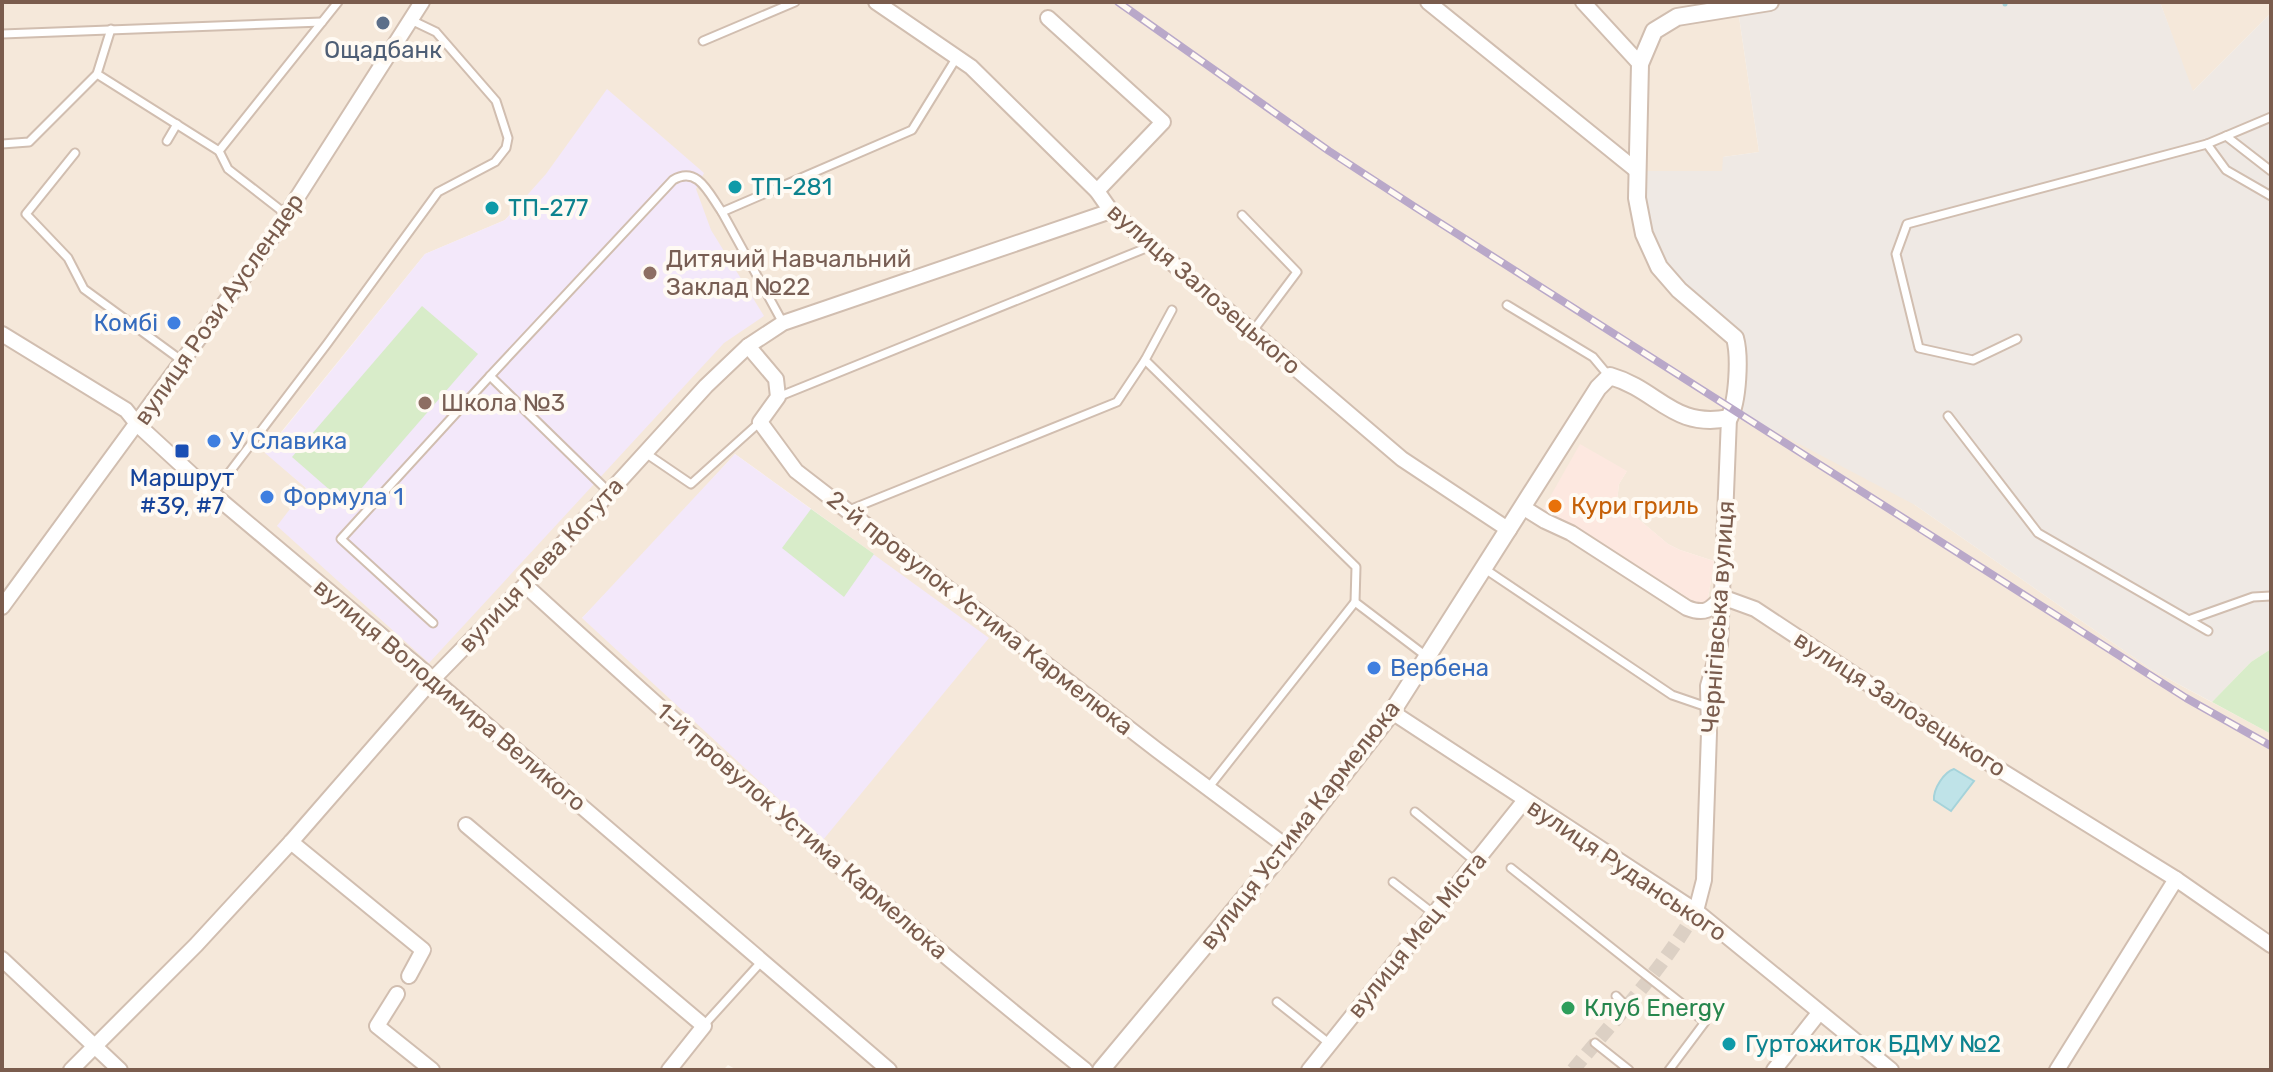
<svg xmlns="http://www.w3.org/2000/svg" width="2273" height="1072" font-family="Rubik,sans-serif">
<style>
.residential{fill:#f5e8da;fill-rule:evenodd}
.commercial{fill:#fde8e0}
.industrial{fill:#efe9e4}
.education{fill:#f3e8fa}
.green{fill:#d8ecc9}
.water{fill:#bfe3e8;stroke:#a5d3da;stroke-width:2}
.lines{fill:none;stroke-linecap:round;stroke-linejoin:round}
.stream{stroke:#a5d3da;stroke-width:5}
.minor-tunnel{stroke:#dcd0c4;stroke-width:14;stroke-dasharray:14 7;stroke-linecap:butt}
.service-casing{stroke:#d1beb0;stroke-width:11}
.minor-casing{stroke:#d1beb0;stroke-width:18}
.tertiary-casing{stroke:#d1beb0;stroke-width:20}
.service{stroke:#fff;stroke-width:7}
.minor{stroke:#fff;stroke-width:14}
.tertiary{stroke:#fff;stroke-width:16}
.rail-casing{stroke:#b9a8c9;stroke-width:8}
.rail{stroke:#fffaf3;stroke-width:5;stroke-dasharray:15;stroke-linecap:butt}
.service-dot{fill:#5c6f8a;stroke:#fffaf3;stroke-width:3}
.culture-dot{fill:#0f9aa8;stroke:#fffaf3;stroke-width:3}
.education-dot{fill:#8d6e63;stroke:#fffaf3;stroke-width:3}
.shop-dot{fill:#3f7fe0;stroke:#fffaf3;stroke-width:3}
.transit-dot{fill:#1a4fb4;stroke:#fffaf3;stroke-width:3}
.food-dot{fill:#e8710a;stroke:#fffaf3;stroke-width:3}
.leisure-dot{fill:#2e9e5b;stroke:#fffaf3;stroke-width:3}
.labels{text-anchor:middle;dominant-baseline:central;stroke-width:8;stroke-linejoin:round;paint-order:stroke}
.service-label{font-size:24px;fill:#4e5e75;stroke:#fffaf3}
.culture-label{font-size:24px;fill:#0d838f;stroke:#fffaf3;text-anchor:start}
.education-label{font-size:24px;fill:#785e54;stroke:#fffaf3;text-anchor:start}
.street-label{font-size:24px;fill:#7a5c4d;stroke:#fffaf3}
.shop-label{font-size:24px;fill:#366cbe;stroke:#fffaf3;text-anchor:start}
.transit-label{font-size:24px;fill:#164399;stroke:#fffaf3}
.food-label{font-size:24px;fill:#c56008;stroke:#fffaf3;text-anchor:start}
.leisure-label{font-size:24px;fill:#27864d;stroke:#fffaf3;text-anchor:start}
</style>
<rect width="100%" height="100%" fill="#fdf6ec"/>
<g class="residential">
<path d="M 2,2 L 1788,2 L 1738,10 L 1759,152 L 1723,157 L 1723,172 L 1640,171 L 1915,505 L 2152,670 L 2271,734 L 2271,1070 L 737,1070 L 728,1065 L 723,1070 L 2,1070 ZM 546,175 L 277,526 L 306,488 L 265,452 L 425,254 L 505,220 ZM 735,454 L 874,554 L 582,618 L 659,538 ZM 1627,471 L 1619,484 L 1617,501 L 1668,544 L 1680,550 L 1714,561 L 1707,605 L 1692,600 L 1553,515 Z"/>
<path d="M 2160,2 L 2271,2 L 2271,13 L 2192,92 Z"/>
</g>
<path class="commercial" d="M 1580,444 L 1627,471 L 1619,484 L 1617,501 L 1668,544 L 1680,550 L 1714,561 L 1707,605 L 1692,600 L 1553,515 L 1550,516 L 1542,511 Z"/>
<path class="industrial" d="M 1788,2 L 2160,2 L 2193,91 L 2271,13 L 2271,649 L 2251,662 L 2212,702 L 2152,670 L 1915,505 L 1733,409 L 1737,348 L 1680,296 L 1647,233 L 1640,171 L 1722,171 L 1723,157 L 1759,152 L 1738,10 Z"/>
<g class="education">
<path d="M 607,89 L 704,173 L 696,189 L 711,230 L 764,316 L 724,343 L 429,663 L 277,526 L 306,488 L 265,453 L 425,254 L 505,220 L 546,174 Z"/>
<path d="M 735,454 L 989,638 L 823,840 L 582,618 Z"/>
</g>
<g class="green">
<path d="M 422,306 L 478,354 L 347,505 L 292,457 Z"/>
<path d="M 811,509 L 874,554 L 844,597 L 782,548 Z"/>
<path d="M 2271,649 L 2271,734 L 2212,702 L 2251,662 Z"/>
</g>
<path class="water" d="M 1954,769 L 1974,781 L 1951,811 L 1934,800 C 1933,789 1944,772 1954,769 Z"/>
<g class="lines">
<path class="stream" d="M 2005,2 L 2005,4"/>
<path class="minor-tunnel" d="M 1573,1070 C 1615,1019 1663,969 1696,911"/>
<g class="service-casing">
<g id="service">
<path d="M 2,34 L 322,22"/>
<path d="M 703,41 L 795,2"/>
<path d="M 97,74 L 219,151 L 228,169 L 287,215"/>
<path d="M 2226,136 L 2271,171"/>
<path d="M 167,141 L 177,124"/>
<path d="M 2,144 L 29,142 L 97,74 L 111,29"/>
<path d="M 2207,144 L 2226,170 L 2271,196"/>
<path d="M 219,151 L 338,2"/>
<path d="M 75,153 L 26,214 L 68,258 L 84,289 L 181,360"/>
<path d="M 1242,215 L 1297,272 L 1252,332"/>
<path d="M 1507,305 L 1593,357 L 1608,375"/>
<path d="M 1172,310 L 1145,360 L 1356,567 L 1355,602 L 1426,656"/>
<path d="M 783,323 L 722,212 L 912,130 L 957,57"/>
<path d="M 2017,339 L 1973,360 L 1919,348 L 1896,254 L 1907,224 L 2207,144 L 2271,117"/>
<path d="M 490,376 L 673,180 C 698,165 709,194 722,212"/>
<path d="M 778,397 L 1151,246"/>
<path d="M 1948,416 L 2038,533 L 2208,631"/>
<path d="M 644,452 L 691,484 L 760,422"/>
<path d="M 213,494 L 327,344 L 438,192 L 495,162 L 506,148 L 508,138 L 496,101 L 436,32 L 411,20"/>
<path d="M 849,510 L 1117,402 L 1145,360"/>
<path d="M 1485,569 L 1672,695 L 1707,707"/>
<path d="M 2191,619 L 2253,597 L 2271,596"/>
<path d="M 433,623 L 341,539 L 490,376 L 609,492"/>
<path d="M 1209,787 L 1355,602"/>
<path d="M 1415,812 L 1476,862"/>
<path d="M 1511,868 L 1705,1022 L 1669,1070"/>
<path d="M 1393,882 L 1434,914"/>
<path d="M 1616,996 L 1626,1006"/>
<path d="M 1277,1002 L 1330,1044"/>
<path d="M 704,1025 L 762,961"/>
<path d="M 1595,1043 L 1629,1070"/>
</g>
</g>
<g class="minor-casing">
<g id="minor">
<path d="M 876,2 L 971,67 L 1097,191 L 1111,211 L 1402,459 L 1509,530"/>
<path d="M 1428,2 L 1636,170"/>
<path d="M 1583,2 L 1640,64"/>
<path d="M 1048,18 L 1163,122 L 1097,191"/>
<path d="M 2,334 L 126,410 L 138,425 L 213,494 L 433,679 L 889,1070"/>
<path d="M 748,346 L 776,379 L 778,397 L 760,422 L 796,471 L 1157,750 L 1287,847"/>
<path d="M 1524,508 L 1545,521 L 1571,533 L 1687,608 C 1705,615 1710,610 1722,597 L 1755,609 L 1976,755 L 2176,879 L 2271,945"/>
<path d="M 525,585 C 708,752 892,916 1085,1070"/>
<path d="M 2,607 L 265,248 L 422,2"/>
<path d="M 1392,712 L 1696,911 L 1891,1070"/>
<path d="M 466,825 L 704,1026 L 669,1070"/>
<path d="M 291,842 L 423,950 L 409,976"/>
<path d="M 1696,911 L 1704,880 L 1709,733 L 1708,686 L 1720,644 L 1729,418"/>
<path d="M 2,959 L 120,1070"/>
<path d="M 397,994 L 377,1026 L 432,1070"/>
<path d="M 71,1070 L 196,945 L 291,842 L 433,679 L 525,585 L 706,386 L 748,346 L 783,323 L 1111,211"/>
<path d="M 1309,1070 L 1525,800"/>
<path d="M 1774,1070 L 1819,1013"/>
<path d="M 2057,1070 L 2176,879"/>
</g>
</g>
<g class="tertiary-casing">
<path id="tertiary" d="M 1101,1070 L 1287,847 L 1392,712 L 1598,388 L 1610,376 C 1659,390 1672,429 1729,418 C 1738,401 1740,356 1735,338 L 1679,290 L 1659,267 L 1644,234 L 1637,198 L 1640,64 L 1654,31 L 1677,17 L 1770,2"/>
</g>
<use href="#service" class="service"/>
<use href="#minor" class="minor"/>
<use href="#tertiary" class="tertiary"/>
<g class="rail-casing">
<path id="rail" d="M 1118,2 L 1329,151 L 1415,207 L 2186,698 L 2271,746"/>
</g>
<use href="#rail" class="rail"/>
</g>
<circle class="service-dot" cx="383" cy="23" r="8"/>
<g class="culture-dot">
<circle cx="735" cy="187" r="8"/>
<circle cx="492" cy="208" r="8"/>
<circle cx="1729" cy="1044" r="8"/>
</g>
<g class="education-dot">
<circle cx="650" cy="273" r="8"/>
<circle cx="425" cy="403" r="8"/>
</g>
<g class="shop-dot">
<circle cx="174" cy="323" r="8"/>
<circle cx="214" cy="441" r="8"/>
<circle cx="267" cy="497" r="8"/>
<circle cx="1374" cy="668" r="8"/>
</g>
<rect class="transit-dot" x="174" y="443" width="16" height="16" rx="4"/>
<circle class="food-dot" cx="1555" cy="506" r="8"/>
<circle class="leisure-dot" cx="1568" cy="1008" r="8"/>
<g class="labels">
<g class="service-label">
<text x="383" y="50">Ощадбанк</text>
</g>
<g class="culture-label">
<text x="751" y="187">ТП-281</text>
<text x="508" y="208">ТП-277</text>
<text x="1745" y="1044">Гуртожиток БДМУ №2</text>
</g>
<g class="education-label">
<text x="666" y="259">Дитячий Навчальний<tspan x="666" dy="28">Заклад №22</tspan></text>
<text x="441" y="403">Школа №3</text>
</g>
<g class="street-label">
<text transform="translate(1204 289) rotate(41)">вулиця Залозецького</text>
<text transform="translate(219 309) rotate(-55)">вулиця Рози Ауслендер</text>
<text transform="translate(541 565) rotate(-47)">вулиця Лева Когута</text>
<text transform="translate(980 613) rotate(38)">2-й провулок Устима Кармелюка</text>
<text transform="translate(1718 617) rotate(-86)">Чернігівська вулиця</text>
<text transform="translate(450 695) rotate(40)">вулиця Володимира Великого</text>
<text transform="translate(1900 704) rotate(33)">вулиця Залозецького</text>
<text transform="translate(1300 825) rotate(-52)">вулиця Устима Кармелюка</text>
<text transform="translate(802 831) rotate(41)">1-й провулок Устима Кармелюка</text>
<text transform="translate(1627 870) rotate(34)">вулиця Руданського</text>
<text transform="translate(1417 935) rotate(-51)">вулиця Мец Міста</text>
</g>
<g class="shop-label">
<text x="158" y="323" text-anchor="end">Комбі</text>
<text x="230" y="441">У Славика</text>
<text x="283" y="497">Формула 1</text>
<text x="1390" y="668">Вербена</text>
</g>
<g class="transit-label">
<text x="182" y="478">Маршрут<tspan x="182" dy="28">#39, #7</tspan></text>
</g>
<g class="food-label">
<text x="1571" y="506">Кури гриль</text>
</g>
<g class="leisure-label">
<text x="1584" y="1008">Клуб Energy</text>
</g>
</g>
<rect width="2273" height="1072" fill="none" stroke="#7a5c4d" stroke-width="8"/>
</svg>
